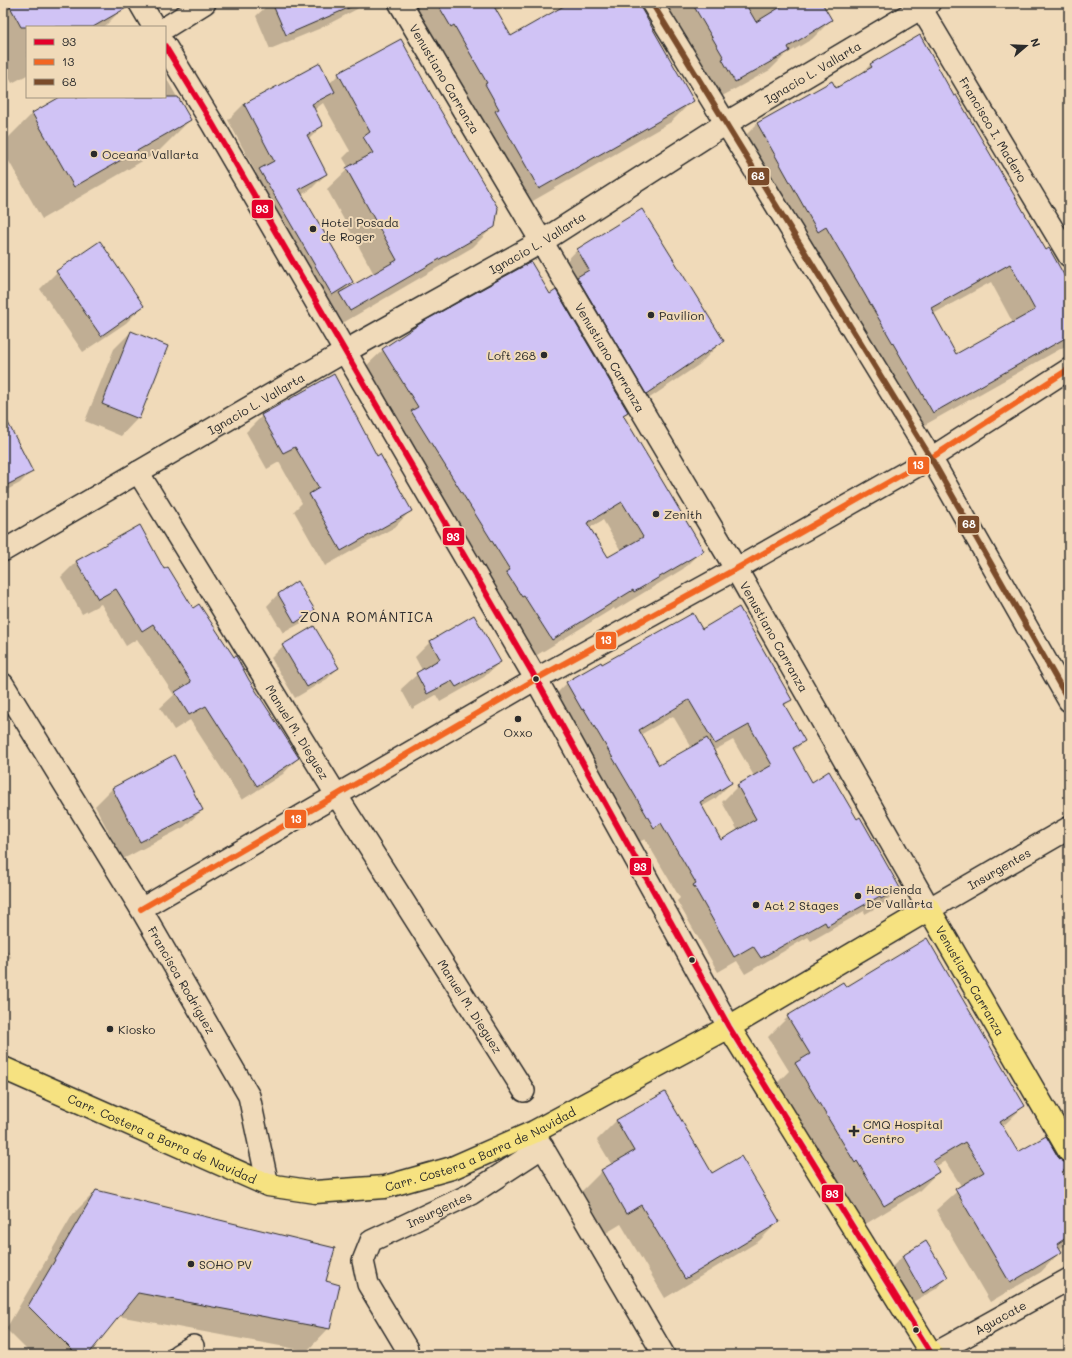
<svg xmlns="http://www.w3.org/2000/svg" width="1072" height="1358" font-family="Mali,sans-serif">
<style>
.shadow{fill:#0003;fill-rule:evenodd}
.building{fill:#d0c3f5;stroke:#2b2b2b;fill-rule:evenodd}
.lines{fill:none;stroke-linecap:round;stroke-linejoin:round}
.street-casing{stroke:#2b2b2b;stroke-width:24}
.secondary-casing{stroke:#2b2b2b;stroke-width:25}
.primary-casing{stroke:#2b2b2b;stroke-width:25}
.street{stroke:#f0dab9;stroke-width:21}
.secondary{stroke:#f0dab9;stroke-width:22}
.primary{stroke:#f6e281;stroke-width:22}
.bus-1-casing{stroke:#f0dab9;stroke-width:9}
.bus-2-casing{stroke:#f0dab9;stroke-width:9}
.bus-3-casing{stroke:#f0dab9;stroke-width:9}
.bus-1{stroke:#e4002b;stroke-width:6}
.bus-2{stroke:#f26522;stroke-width:6}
.bus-3{stroke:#7a4b2a;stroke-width:6}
.poi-dot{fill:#2b2b2b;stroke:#f0dab9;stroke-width:1.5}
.labels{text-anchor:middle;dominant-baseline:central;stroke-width:4;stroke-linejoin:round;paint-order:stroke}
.street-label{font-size:12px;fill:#2b2b2b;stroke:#f0dab9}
.poi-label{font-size:12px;fill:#2b2b2b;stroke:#f0dab9;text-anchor:start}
.neighbourhood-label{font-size:13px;letter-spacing:1px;fill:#2b2b2b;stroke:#f0dab9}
.line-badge{stroke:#f0dab9;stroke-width:1.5}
.badge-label{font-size:11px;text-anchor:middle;font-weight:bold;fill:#fff}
</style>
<rect width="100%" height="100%" fill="#f0dab9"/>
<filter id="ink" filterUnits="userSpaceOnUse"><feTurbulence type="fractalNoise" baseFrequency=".025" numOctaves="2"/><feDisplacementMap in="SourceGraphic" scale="8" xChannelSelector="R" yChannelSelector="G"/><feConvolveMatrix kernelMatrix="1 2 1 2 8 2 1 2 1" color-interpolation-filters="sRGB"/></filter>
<g filter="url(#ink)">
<g class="shadow">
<path d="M 3,3 L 117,3 L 121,10 L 104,27 L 27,27 L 27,75 L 12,83 L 3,67 Z"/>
<path d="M 270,3 L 363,3 L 357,9 L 321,28 L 270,49 L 256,16 Z"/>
<path d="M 404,3 L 510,3 L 495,11 L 511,37 L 571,3 L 637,3 L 692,101 L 671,122 L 517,210 Z"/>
<path d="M 663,3 L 820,3 L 831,20 L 812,39 L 785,55 L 770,70 L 715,100 Z"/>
<path d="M 871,64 L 1045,252 L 1069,286 L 1069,344 L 914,431 L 739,142 L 757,124 L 831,82 L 835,89 L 859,76 ZM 991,282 L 1013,323 L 956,355 L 933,314 Z"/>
<path d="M 339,74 L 431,97 L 494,226 L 473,247 L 329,331 L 320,314 L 332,302 L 316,310 L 244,185 L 256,173 L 228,120 L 244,104 L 330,83 ZM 323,103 L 350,151 L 343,158 L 349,168 L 327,189 L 374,274 L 344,290 L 352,282 L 301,195 L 310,190 L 326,174 L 308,140 L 322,126 L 314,110 Z"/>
<path d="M 165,76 L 190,120 L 158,152 L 42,219 L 3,151 L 3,143 L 32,114 L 62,97 L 165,97 Z"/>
<path d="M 641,210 L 722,341 L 700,364 L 623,416 L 702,550 L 683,569 L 615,610 L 614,608 L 532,658 L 363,369 L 383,350 L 425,322 L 549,295 L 559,297 L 565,291 L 555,273 L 577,250 ZM 603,520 L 621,551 L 608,559 L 589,528 Z"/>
<path d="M 57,272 L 143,306 L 126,323 L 83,352 L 40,289 Z"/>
<path d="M 131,332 L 138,418 L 121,436 L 85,421 L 114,349 Z"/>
<path d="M 262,416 L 376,457 L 411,510 L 395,527 L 325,566 L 294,511 L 302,503 L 279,462 L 267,469 L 246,432 Z"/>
<path d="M 3,440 L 31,472 L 20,483 L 3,492 Z"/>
<path d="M 77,561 L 164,571 L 248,681 L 298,758 L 283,774 L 242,800 L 190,720 L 174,730 L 160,708 L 174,695 L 137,639 L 126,646 L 101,604 L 82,614 L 61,577 Z"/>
<path d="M 297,583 L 314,610 L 303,622 L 283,633 L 267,606 L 278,594 Z"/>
<path d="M 474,617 L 500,662 L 484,677 L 440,702 L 436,695 L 412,709 L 401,689 L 422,670 L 415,657 L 430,642 Z"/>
<path d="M 314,628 L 338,668 L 327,679 L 295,698 L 271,658 L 283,646 Z"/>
<path d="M 702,630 L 791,699 L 784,706 L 804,741 L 794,751 L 811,783 L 899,888 L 883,904 L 865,914 L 864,911 L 811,941 L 808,937 L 745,974 L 737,961 L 718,972 L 677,901 L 680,898 L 645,839 L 637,843 L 551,699 L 567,683 L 602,666 ZM 673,716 L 692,748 L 659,767 L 640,735 ZM 733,740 L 754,776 L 738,786 L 722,802 L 738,831 L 721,841 L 701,807 L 715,799 L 731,783 L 713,751 Z"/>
<path d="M 113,788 L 202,810 L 184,827 L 123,859 L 95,806 Z"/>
<path d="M 3,943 L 11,957 L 3,965 Z"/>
<path d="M 845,989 L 1024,1106 L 1002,1127 L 1018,1154 L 1057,1158 L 1067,1168 L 1062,1174 L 1069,1187 L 1069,1243 L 1059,1249 L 1060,1252 L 1041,1272 L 990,1302 L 936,1210 L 962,1187 L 945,1161 L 935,1167 L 938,1172 L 918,1192 L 864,1225 L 837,1180 L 835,1182 L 776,1084 L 789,1071 L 768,1037 L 788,1017 Z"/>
<path d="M 617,1120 L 711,1175 L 779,1221 L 759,1241 L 665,1298 L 621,1224 L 606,1233 L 582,1191 L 602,1171 L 612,1165 L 597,1140 Z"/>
<path d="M 96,1191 L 324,1281 L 329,1328 L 307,1351 L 118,1316 L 87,1355 L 32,1355 L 6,1329 L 73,1214 Z"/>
<path d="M 926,1242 L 947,1277 L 936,1289 L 911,1303 L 891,1268 L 902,1257 Z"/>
</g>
<g class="building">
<path d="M 8,3 L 128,3 L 128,7 L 93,27 L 21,27 Z"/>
<path d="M 272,3 L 360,3 L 286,35 Z"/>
<path d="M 437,3 L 492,3 L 511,36 L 569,3 L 638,3 L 694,101 L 539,189 L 495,111 L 499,109 L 485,84 L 487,83 L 454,25 L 451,27 Z"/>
<path d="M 692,3 L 745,3 L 756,22 L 787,3 L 822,3 L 832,20 L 788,47 L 790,51 L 735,82 L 722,59 L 724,58 Z"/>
<path d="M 920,35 L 954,96 L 956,95 L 1046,250 L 1049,248 L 1069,284 L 1069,336 L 933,413 L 826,227 L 818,232 L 757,123 L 832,81 L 836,88 L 872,67 L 870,64 ZM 1010,264 L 1035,310 L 956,354 L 931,308 Z"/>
<path d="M 401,39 L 432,96 L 498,208 L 495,227 L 350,311 L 339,293 L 397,260 L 346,168 L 373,153 L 363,137 L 370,132 L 338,73 Z"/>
<path d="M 320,63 L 335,92 L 312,104 L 323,126 L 307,135 L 327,174 L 299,189 L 353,282 L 332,295 L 259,169 L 274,161 L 244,104 Z"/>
<path d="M 60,97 L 178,97 L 191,120 L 74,187 L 32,113 Z"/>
<path d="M 642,209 L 724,341 L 646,394 L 577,277 L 589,270 L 577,249 Z"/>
<path d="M 100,241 L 144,306 L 101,336 L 56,271 Z"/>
<path d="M 531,262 L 550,294 L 556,290 L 628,412 L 623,415 L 704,551 L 634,592 L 633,590 L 552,640 L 524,596 L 522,597 L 506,572 L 510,570 L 411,411 L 418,407 L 382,349 L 424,321 ZM 622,502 L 643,537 L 608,557 L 587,523 Z"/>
<path d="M 131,331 L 168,346 L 139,419 L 102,404 Z"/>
<path d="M 334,374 L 377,456 L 380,454 L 412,511 L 341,551 L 309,494 L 319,488 L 295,447 L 283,453 L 261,415 Z"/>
<path d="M 3,413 L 33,472 L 3,487 Z"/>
<path d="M 140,525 L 164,569 L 168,567 L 193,608 L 199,604 L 234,657 L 236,656 L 249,680 L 299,758 L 257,786 L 206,706 L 189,715 L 175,692 L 191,682 L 153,624 L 142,631 L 116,589 L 98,599 L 76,561 Z"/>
<path d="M 297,581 L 315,610 L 295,623 L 278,594 Z"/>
<path d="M 739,607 L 792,700 L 784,704 L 805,741 L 793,748 L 812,782 L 829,771 L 857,819 L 860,817 L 900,888 L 881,899 L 880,896 L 827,926 L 825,922 L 761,958 L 753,946 L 734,957 L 693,885 L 696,883 L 661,823 L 654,828 L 584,709 L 582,710 L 566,682 L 601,662 L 602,664 L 693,613 L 702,629 ZM 689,700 L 715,744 L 749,725 L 772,765 L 737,785 L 756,819 L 721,840 L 700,802 L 732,783 L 707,738 L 659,765 L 639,730 Z"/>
<path d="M 474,615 L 501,662 L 456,687 L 452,681 L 427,694 L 416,673 L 440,659 L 430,641 Z"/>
<path d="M 314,626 L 339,668 L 307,687 L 282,645 Z"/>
<path d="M 174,755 L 203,810 L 140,842 L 112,788 Z"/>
<path d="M 927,938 L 1025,1106 L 1000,1122 L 1018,1152 L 1046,1136 L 1058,1157 L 1065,1162 L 1068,1168 L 1062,1172 L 1069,1185 L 1069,1236 L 1057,1244 L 1062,1252 L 1010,1283 L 955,1189 L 984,1172 L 965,1142 L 933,1161 L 939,1172 L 884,1206 L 857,1161 L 855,1163 L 795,1063 L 810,1054 L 787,1016 L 843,982 L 846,987 Z"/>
<path d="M 665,1092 L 712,1173 L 741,1156 L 780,1222 L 685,1279 L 641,1205 L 626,1214 L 601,1170 L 634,1151 L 616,1120 Z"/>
<path d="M 96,1190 L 335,1248 L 326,1281 L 340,1285 L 330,1329 L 138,1293 L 88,1355 L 77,1355 L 28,1306 Z"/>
<path d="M 926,1241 L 948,1277 L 923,1293 L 902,1256 Z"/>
</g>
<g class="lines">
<g class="street-casing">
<g id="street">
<path d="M 652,3 L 931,458 L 1069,701"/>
<path id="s1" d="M 918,3 L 1069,256"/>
<path d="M 165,28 L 205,3"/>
<path id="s2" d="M 138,472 L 337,796 L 524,1091"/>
<path id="s3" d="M 3,551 L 344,352"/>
<path id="s4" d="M 3,684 L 141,909 L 249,1096 L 268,1185"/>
<path d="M 141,909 L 536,679 L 736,569 L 931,458 L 1069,369"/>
<path d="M 536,1136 L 664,1355"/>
<path id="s5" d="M 407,1349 L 368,1284 L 363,1261 L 371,1241 L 471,1194 L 543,1147"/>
<path d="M 178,1355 L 193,1346"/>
<path id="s6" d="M 932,1355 L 1069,1279"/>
</g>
</g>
<g class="secondary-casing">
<g id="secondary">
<path d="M 140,3 L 154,27"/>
<path id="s7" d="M 400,3 L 736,569 L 929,909 L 1069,828"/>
<path d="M 165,46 L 212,123 L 536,679 L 729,1027"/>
<path id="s8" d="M 344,352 L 541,242 L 725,124 L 929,3"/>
</g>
</g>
<g class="primary-casing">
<g id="primary">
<path d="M 729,1027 L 932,1355"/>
<path id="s9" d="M 3,1068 L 268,1185 L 315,1192 L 385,1187 L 452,1168 L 534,1132 L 729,1027 L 929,909 L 1069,1151"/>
</g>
</g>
<use href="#street" class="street"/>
<use href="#secondary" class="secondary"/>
<use href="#primary" class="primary"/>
<g class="bus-1-casing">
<path id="bus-1" d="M 165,46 L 212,123 L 536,679 L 729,1027 L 932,1355"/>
</g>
<g class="bus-2-casing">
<path id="bus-2" d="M 141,909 L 536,679 L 736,569 L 931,458 L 1069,369"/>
</g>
<g class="bus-3-casing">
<path id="bus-3" d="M 652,3 L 931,458 L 1069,701"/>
</g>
<use href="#bus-1" class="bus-1"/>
<use href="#bus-2" class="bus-2"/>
<use href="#bus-3" class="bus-3"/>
</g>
</g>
<g class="poi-dot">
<circle cx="94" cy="154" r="4"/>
<circle cx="313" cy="229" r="4"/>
<circle cx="651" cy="315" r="4"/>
<circle cx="544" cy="355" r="4"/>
<circle cx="656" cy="514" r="4"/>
<circle cx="536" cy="679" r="3.5"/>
<circle cx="518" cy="719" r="4"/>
<circle cx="858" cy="896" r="4"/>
<circle cx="756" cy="905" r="4"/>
<circle cx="692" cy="960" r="3.5"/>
<circle cx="110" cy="1029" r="4"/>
<path d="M852 1125h4v4h4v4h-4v4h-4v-4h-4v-4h4z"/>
<circle cx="191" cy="1264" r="4"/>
<circle cx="916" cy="1330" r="3.5"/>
</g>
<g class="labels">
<g class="street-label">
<text stroke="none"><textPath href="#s8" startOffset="546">Ignacio L. Vallarta</textPath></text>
<text stroke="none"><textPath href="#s7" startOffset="88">Venustiano Carranza</textPath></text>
<text stroke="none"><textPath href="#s1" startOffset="147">Francisco I. Madero</textPath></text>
<text stroke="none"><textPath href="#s8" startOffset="222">Ignacio L. Vallarta</textPath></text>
<text stroke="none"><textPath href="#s7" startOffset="412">Venustiano Carranza</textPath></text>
<text stroke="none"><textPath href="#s3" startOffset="293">Ignacio L. Vallarta</textPath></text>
<text stroke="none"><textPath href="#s7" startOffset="736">Venustiano Carranza</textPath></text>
<text stroke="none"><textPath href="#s2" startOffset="305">Manuel M. Dieguez</textPath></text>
<text stroke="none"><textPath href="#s7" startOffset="1130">Insurgentes</textPath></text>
<text stroke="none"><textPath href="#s4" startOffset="346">Francisca Rodríguez</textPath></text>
<text stroke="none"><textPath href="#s9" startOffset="1103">Venustiano Carranza</textPath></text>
<text stroke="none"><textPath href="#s2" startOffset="629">Manuel M. Dieguez</textPath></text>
<text stroke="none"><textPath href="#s9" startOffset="174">Carr. Costera a Barra de Navidad</textPath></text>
<text stroke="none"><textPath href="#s9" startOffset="510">Carr. Costera a Barra de Navidad</textPath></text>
<text stroke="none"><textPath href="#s5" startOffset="196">Insurgentes</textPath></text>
<text stroke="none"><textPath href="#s6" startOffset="78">Aguacate</textPath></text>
</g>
<g class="poi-label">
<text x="102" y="154">Oceana Vallarta</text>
<text x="321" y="222">Hotel Posada<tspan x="321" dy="14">de Roger</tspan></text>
<text x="659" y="315">Pavilion</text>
<text x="536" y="355" text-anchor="end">Loft 268</text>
<text x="664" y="514">Zenith</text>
<text x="518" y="732" text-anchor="middle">Oxxo</text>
<text x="866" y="889">Hacienda<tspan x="866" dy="14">De Vallarta</tspan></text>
<text x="764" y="905">Act 2 Stages</text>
<text x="118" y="1029">Kiosko</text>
<text x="863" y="1124">CMQ Hospital<tspan x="863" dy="14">Centro</tspan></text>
<text x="199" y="1264">SOHO PV</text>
</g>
<g class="neighbourhood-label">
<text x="367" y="616">ZONA ROMÁNTICA</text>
</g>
</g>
<g class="line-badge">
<rect x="747" y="167" width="23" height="19" rx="4" fill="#7a4b2a"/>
<rect x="251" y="199" width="23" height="20" rx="4" fill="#e4002b"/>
<rect x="907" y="456" width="23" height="19" rx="4" fill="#f26522"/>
<rect x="957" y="515" width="23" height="19" rx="4" fill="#7a4b2a"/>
<rect x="442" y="527" width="23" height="19" rx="4" fill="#e4002b"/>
<rect x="595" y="631" width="22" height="19" rx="4" fill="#f26522"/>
<rect x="284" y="809" width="23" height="20" rx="4" fill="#f26522"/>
<rect x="629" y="857" width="23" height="19" rx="4" fill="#e4002b"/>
<rect x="821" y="1184" width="23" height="19" rx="4" fill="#e4002b"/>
</g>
<g class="badge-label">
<text x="758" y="180">68</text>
<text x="262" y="213">93</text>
<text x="918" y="469">13</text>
<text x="969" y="528">68</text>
<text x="453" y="541">93</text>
<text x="606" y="644">13</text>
<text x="296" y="823">13</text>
<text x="640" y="871">93</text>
<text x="832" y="1198">93</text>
</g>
<rect width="1072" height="1358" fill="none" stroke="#f0dab9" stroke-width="16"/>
<rect x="8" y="8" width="1056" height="1342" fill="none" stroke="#2b2b2b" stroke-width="1.5" filter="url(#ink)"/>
<rect x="26" y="26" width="140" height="72" fill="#f0dab9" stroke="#a19480"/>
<rect x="34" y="39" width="20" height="6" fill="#e4002b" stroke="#a19480"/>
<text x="62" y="46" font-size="12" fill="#2b2b2b">93</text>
<rect x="34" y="59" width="20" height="6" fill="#f26522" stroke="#a19480"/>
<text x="62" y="66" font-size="12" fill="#2b2b2b">13</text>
<rect x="34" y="79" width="20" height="6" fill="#7a4b2a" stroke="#a19480"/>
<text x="62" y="86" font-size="12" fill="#2b2b2b">68</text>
<g transform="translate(1026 46) rotate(71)" stroke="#f0dab9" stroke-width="3" paint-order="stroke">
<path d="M0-3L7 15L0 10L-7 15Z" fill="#2b2b2b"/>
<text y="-6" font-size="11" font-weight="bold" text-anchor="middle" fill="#2b2b2b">N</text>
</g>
</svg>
